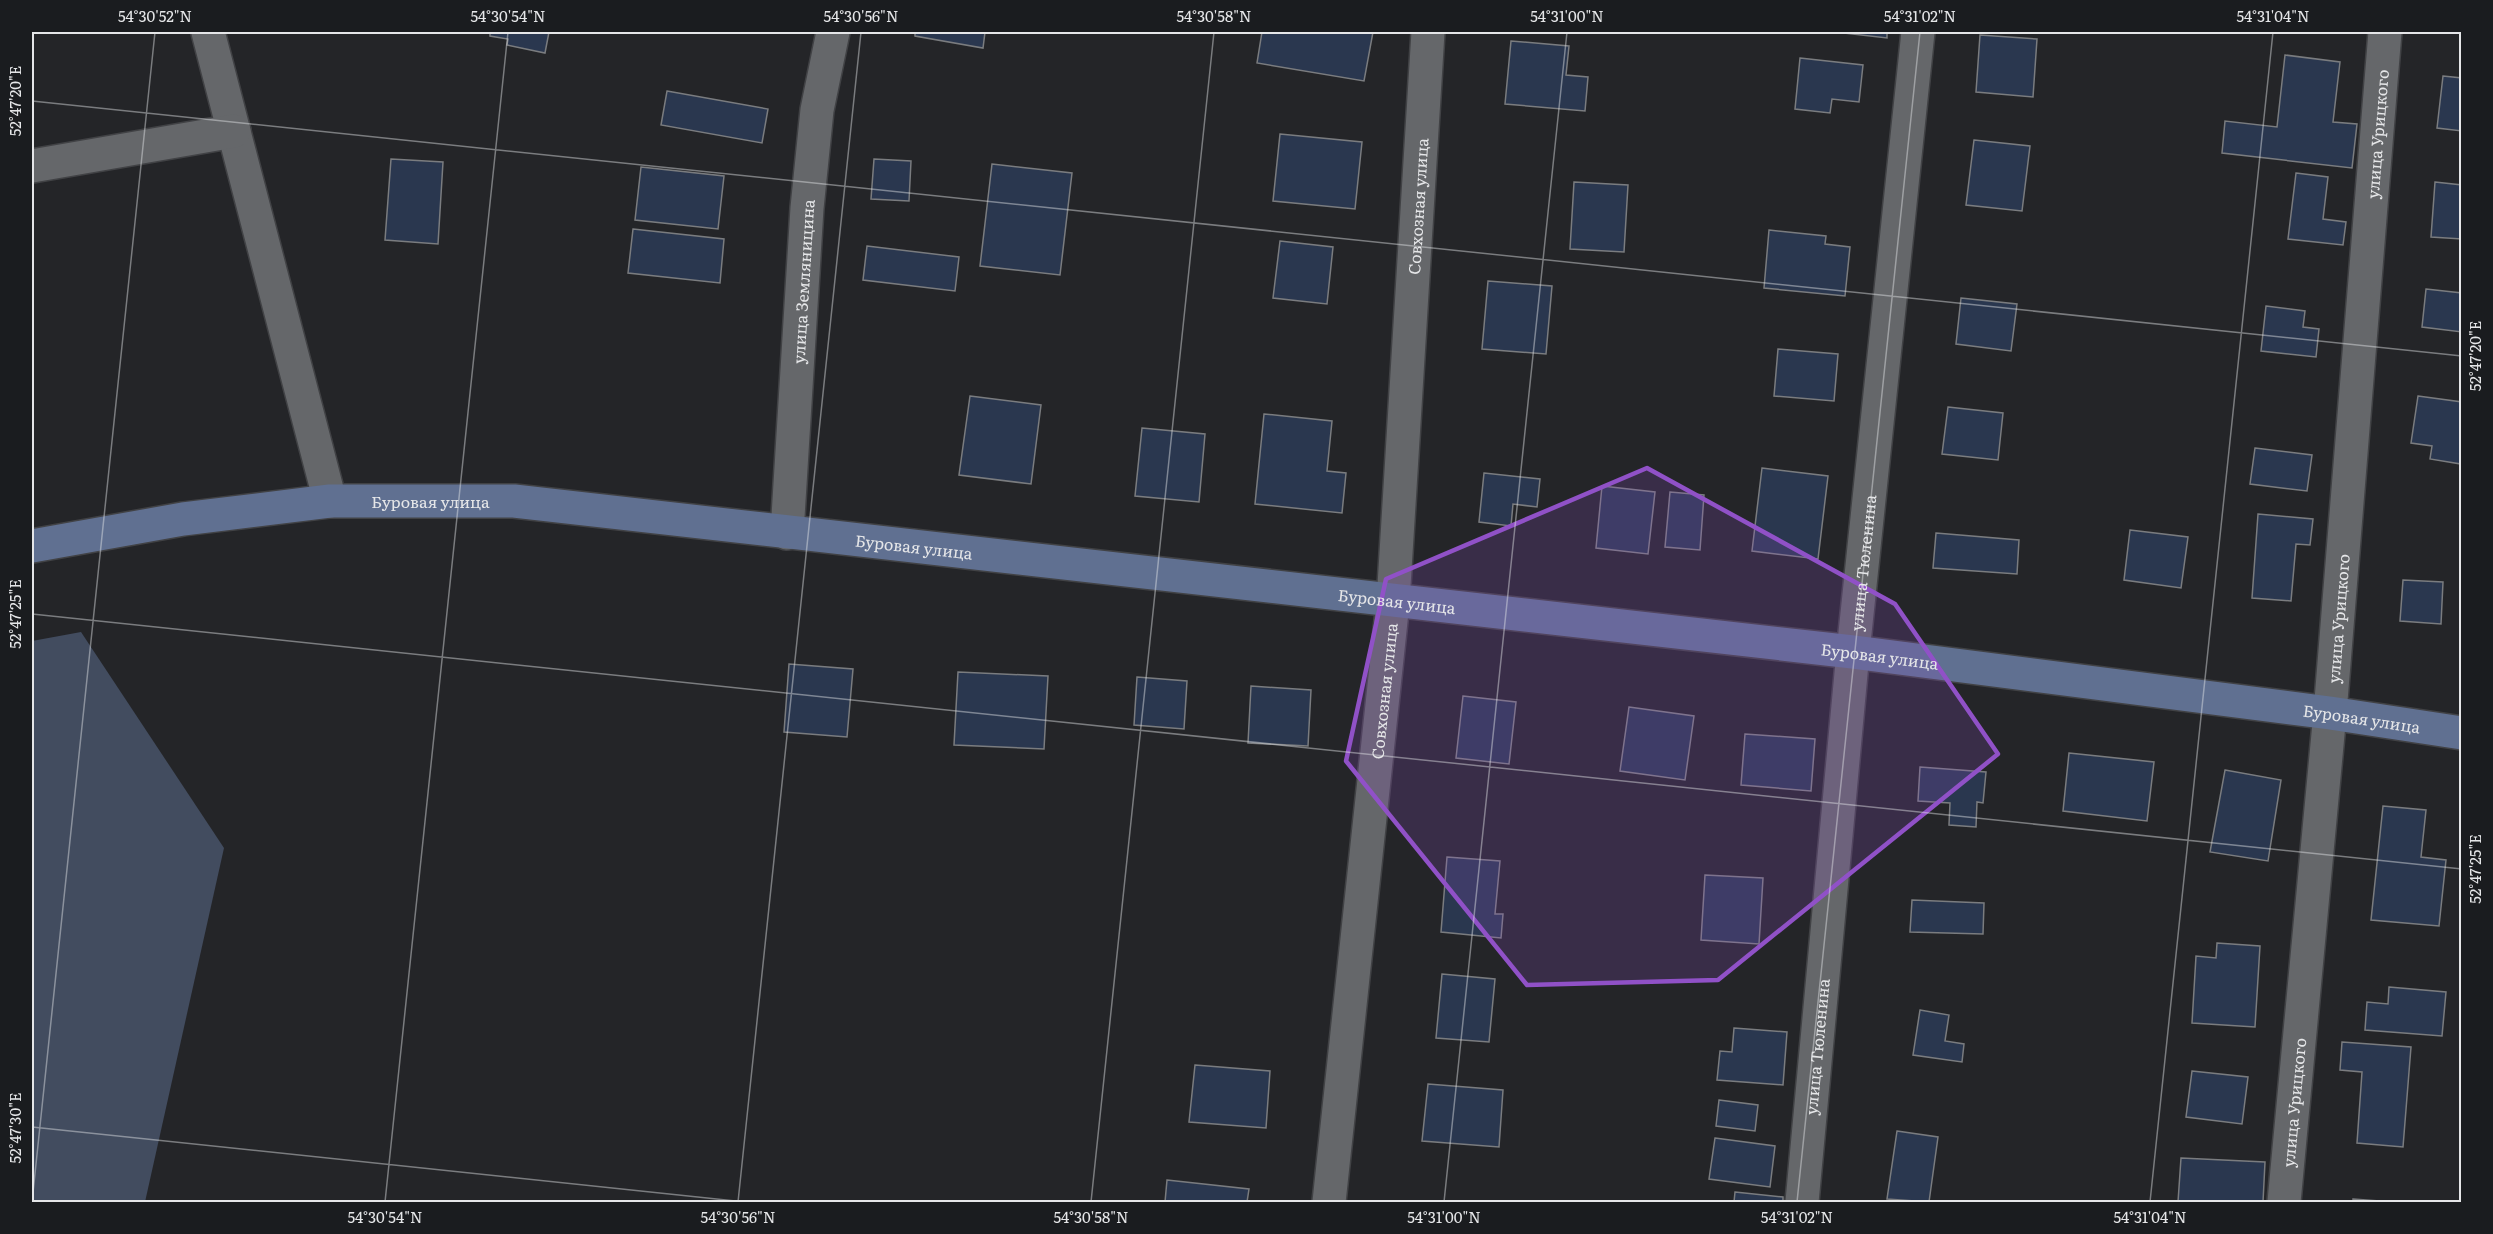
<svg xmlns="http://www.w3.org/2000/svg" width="2493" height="1234" font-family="Literata,serif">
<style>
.green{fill:#424c5f}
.building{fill:#2a374f;stroke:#7a7c7f;stroke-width:1.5}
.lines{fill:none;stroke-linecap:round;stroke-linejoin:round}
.street-casing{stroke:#414245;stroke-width:36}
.secondary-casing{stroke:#414245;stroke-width:36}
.street{stroke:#65676a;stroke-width:33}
.secondary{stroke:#607091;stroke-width:33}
.marked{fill:#9051c7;fill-opacity:0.2;stroke:#9051c7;stroke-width:4.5;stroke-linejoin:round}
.ticks{fill:none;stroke:#e5e6e8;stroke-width:1.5;stroke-opacity:0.45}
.labels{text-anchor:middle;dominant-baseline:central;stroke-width:5;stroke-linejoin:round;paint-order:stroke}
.street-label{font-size:16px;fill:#e5e6e8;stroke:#1a1c1f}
.neatline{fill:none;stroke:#e5e6e8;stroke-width:2}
.ticks-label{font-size:15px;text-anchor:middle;fill:#e5e6e8}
</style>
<rect width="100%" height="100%" fill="#242528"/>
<path class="green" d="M 81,632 L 224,848 L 145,1202 L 32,1202 L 32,641 Z"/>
<g class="building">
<path d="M 484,32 L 549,32 L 545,53 L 507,45 L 508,39 L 490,36 L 490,33 Z"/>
<path d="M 915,32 L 985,32 L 983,48 L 915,36 Z"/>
<path d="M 1262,32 L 1373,32 L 1364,81 L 1257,63 Z"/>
<path d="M 1835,32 L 1887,32 L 1887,38 Z"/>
<path d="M 1980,35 L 2037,39 L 2033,97 L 1976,92 Z"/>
<path d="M 1511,41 L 1569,46 L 1566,75 L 1588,77 L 1585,111 L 1505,104 Z"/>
<path d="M 2285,55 L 2340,62 L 2333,122 L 2357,124 L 2352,168 L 2222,153 L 2225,121 L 2277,127 Z"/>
<path d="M 1800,58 L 1863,65 L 1859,102 L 1832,99 L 1830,113 L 1795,109 Z"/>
<path d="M 2443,76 L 2462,78 L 2462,131 L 2437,128 Z"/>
<path d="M 667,91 L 768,109 L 762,143 L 661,125 Z"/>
<path d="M 1280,134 L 1362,142 L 1355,209 L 1273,201 Z"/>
<path d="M 1974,140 L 2030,146 L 2022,211 L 1966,205 Z"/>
<path d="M 391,159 L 443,162 L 438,244 L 385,240 Z"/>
<path d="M 874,159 L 911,161 L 909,201 L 871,199 Z"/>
<path d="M 992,164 L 1072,173 L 1060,275 L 980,266 Z"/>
<path d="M 641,167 L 724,176 L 718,229 L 635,220 Z"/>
<path d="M 2296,173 L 2328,177 L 2323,219 L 2346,222 L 2343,245 L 2288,239 Z"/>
<path d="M 1574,182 L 1628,185 L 1624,252 L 1570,249 Z"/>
<path d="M 2435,182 L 2462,185 L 2462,239 L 2431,237 Z"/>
<path d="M 633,229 L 724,239 L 720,283 L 628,273 Z"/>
<path d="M 1769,230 L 1826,236 L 1825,244 L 1850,247 L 1845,296 L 1764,288 Z"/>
<path d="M 1280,241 L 1333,247 L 1327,304 L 1273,298 Z"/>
<path d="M 867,246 L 959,257 L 955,291 L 863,280 Z"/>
<path d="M 1488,281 L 1552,286 L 1546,354 L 1482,349 Z"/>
<path d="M 2426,289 L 2462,293 L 2462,332 L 2422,327 Z"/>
<path d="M 1961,298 L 2017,304 L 2011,351 L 1956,344 Z"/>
<path d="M 2266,306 L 2305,311 L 2303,327 L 2319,329 L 2316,357 L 2261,351 Z"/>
<path d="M 1778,349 L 1838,354 L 1834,401 L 1774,396 Z"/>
<path d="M 970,396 L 1041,405 L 1031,484 L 959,475 Z"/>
<path d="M 2418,396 L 2462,402 L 2461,464 L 2430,459 L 2432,446 L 2411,443 Z"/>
<path d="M 1948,407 L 2003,413 L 1998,460 L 1942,454 Z"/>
<path d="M 1264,414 L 1332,421 L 1327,471 L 1346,473 L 1342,513 L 1255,504 Z"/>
<path d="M 1142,428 L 1205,434 L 1199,502 L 1135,496 Z"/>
<path d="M 2255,448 L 2312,455 L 2307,491 L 2250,484 Z"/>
<path d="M 1762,468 L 1828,476 L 1818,559 L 1752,551 Z"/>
<path d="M 1484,473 L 1540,479 L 1537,507 L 1513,504 L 1511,526 L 1479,522 Z"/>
<path d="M 1602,486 L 1655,492 L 1648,554 L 1596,548 Z"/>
<path d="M 1670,492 L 1704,495 L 1700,550 L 1665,547 Z"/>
<path d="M 2258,514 L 2313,519 L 2310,545 L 2296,544 L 2291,601 L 2252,598 Z"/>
<path d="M 2130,530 L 2188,537 L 2181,588 L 2124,580 Z"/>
<path d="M 1936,533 L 2019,540 L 2017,574 L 1933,568 Z"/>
<path d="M 2403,580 L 2443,582 L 2441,624 L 2400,621 Z"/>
<path d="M 789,664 L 853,669 L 847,737 L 784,732 Z"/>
<path d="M 958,672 L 1048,676 L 1044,749 L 954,745 Z"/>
<path d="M 1137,677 L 1187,681 L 1184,729 L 1134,725 Z"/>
<path d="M 1251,686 L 1311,690 L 1308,746 L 1248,743 Z"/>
<path d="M 1463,696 L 1516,702 L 1509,764 L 1456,758 Z"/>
<path d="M 1629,707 L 1694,716 L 1685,780 L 1620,771 Z"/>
<path d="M 1745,734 L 1815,739 L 1811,791 L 1741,785 Z"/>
<path d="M 2069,753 L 2154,762 L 2147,821 L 2063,811 Z"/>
<path d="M 1920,767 L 1986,772 L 1983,803 L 1977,802 L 1976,827 L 1949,825 L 1950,803 L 1918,801 Z"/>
<path d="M 2225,770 L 2281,780 L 2268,861 L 2210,852 Z"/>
<path d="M 2383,806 L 2426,810 L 2421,857 L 2446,860 L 2439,926 L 2371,920 Z"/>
<path d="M 1447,857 L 1500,861 L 1495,914 L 1503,914 L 1501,938 L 1441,932 Z"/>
<path d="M 1705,875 L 1763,878 L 1759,944 L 1701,940 Z"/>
<path d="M 1912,900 L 1984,903 L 1983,934 L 1910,932 Z"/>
<path d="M 2217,943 L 2260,946 L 2255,1027 L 2192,1023 L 2196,956 L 2216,958 Z"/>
<path d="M 1442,974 L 1495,979 L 1489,1042 L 1436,1038 Z"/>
<path d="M 2389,987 L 2446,992 L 2442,1036 L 2365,1030 L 2367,1002 L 2388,1004 Z"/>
<path d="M 1920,1010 L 1949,1015 L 1945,1041 L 1964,1044 L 1962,1062 L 1913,1055 Z"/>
<path d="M 1734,1028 L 1787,1032 L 1783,1085 L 1717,1080 L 1720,1051 L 1732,1052 Z"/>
<path d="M 2342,1042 L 2411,1047 L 2403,1147 L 2357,1143 L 2362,1072 L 2340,1070 Z"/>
<path d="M 1195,1065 L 1270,1071 L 1266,1128 L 1189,1122 Z"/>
<path d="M 2192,1071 L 2248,1077 L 2242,1124 L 2186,1117 Z"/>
<path d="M 1428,1084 L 1503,1090 L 1499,1147 L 1422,1141 Z"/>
<path d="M 1719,1100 L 1758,1105 L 1755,1131 L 1716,1126 Z"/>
<path d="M 1897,1131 L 1938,1137 L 1929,1202 L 1887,1199 Z"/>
<path d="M 1715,1138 L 1775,1146 L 1770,1187 L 1709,1179 Z"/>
<path d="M 2181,1158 L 2265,1162 L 2263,1202 L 2178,1202 Z"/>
<path d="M 1167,1180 L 1249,1189 L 1247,1202 L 1165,1202 Z"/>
<path d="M 1735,1192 L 1783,1197 L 1783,1202 L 1734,1202 Z"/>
<path d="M 2353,1199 L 2393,1202 L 2353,1202 Z"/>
</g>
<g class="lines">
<g class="street-casing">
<g id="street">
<path d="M 208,32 L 330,501"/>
<path d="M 32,166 L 234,131"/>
<path id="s1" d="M 787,533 L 807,208 L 817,110 L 833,32"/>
<path id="s2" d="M 1329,1202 L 1393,602 L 1428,32"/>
<path id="s3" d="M 1802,1202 L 1853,652 L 1918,32"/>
<path id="s4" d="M 2284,1202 L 2330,713 L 2385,32"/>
</g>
</g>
<g class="secondary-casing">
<g id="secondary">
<path id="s5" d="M 32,546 L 183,519 L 330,501 L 514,501 L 1853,652 L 2330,713 L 2462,733"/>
</g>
</g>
<use href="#street" class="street"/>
<use href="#secondary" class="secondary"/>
</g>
<path class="marked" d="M 1647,468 L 1895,604 L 1998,754 L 1718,980 L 1527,985 L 1346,761 L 1386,579 Z"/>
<path class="ticks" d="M 32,101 L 2462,356M 32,614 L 2462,869M 32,1127 L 745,1202M 32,1202 L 155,32M 385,1202 L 508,32M 738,1202 L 861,32M 1091,1202 L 1214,32M 1444,1202 L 1567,32M 1797,1202 L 1920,32M 2150,1202 L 2273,32"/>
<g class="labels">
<g class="street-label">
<text stroke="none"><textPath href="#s4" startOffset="1072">улица Урицкого</textPath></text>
<text stroke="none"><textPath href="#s2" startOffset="1000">Совхозная улица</textPath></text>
<text stroke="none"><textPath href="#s1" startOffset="252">улица Земляницина</textPath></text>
<text stroke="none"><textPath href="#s5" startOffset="402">Буровая улица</textPath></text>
<text stroke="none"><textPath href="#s5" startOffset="888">Буровая улица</textPath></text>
<text stroke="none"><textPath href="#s3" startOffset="642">улица Тюленина</textPath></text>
<text stroke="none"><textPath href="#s5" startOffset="1374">Буровая улица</textPath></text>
<text stroke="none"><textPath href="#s4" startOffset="586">улица Урицкого</textPath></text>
<text stroke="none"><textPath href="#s5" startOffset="1860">Буровая улица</textPath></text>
<text stroke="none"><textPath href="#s2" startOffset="514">Совхозная улица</textPath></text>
<text stroke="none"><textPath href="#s5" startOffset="2346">Буровая улица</textPath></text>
<text stroke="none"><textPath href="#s3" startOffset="156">улица Тюленина</textPath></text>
<text stroke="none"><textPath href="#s4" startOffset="100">улица Урицкого</textPath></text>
</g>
</g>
<rect width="2493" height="1234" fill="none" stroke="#1a1c1f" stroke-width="66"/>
<rect x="33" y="33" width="2427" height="1168" class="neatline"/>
<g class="ticks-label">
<text x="155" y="22">54°30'52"N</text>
<text x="508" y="22">54°30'54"N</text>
<text x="861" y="22">54°30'56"N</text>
<text x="1214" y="22">54°30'58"N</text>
<text x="1567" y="22">54°31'00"N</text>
<text x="1920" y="22">54°31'02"N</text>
<text x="2273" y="22">54°31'04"N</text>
<text transform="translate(16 101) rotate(-90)" y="5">52°47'20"E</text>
<text transform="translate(2476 356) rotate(-90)" y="5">52°47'20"E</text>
<text transform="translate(16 614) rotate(-90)" y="5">52°47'25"E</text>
<text transform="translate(2476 869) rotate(-90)" y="5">52°47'25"E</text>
<text transform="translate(16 1128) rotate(-90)" y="5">52°47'30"E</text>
<text x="385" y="1223">54°30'54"N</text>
<text x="738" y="1223">54°30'56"N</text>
<text x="1091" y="1223">54°30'58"N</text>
<text x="1444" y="1223">54°31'00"N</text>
<text x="1797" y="1223">54°31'02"N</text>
<text x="2150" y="1223">54°31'04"N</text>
</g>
</svg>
